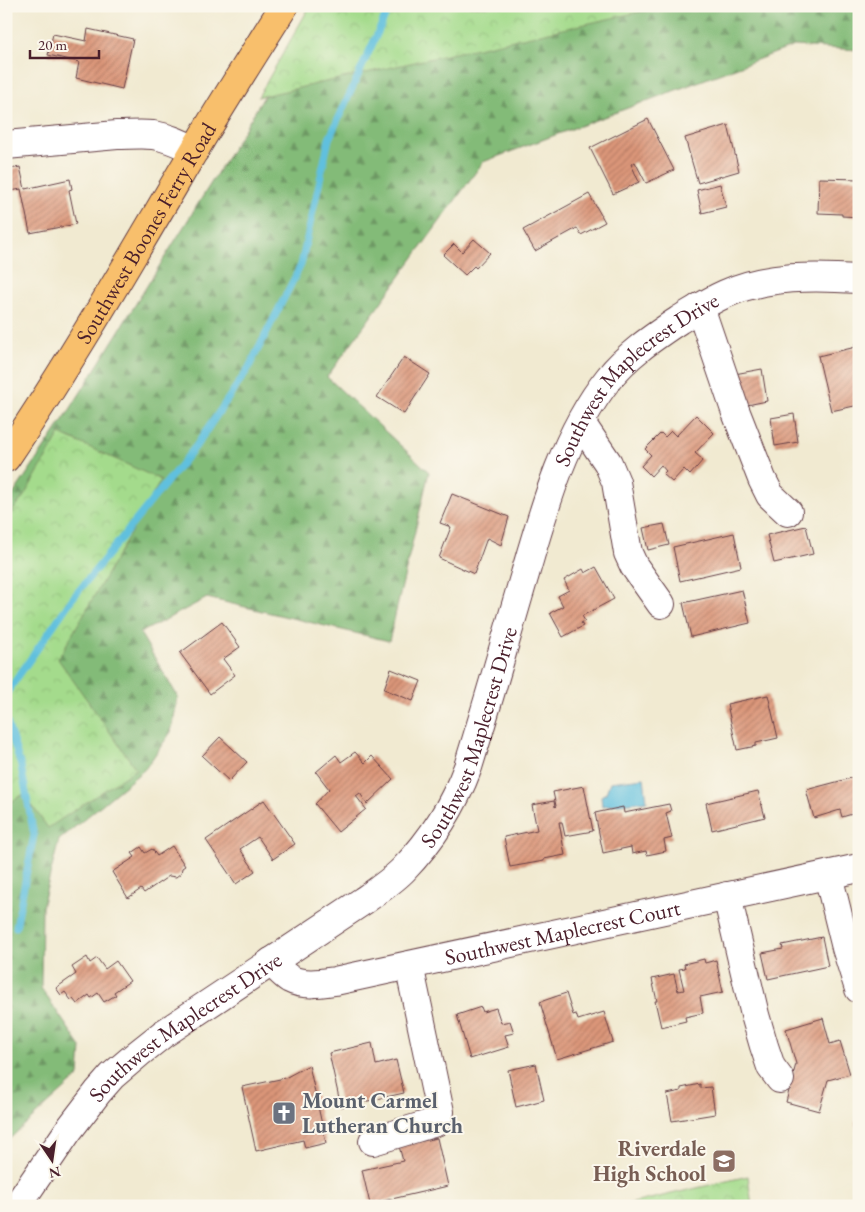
<svg xmlns="http://www.w3.org/2000/svg" width="865" height="1212" font-family="'EB Garamond',serif">
<style>
.forest{fill:url(#forest-firs);stroke:#666d52}
.park{fill:url(#park-crowns);stroke:#777d5c}
.water{fill:#60c0de;stroke:#557084}
.lines{fill:none;stroke-linecap:round;stroke-linejoin:round}
.stream{stroke:#60c0de;stroke-width:7}
.building{fill:url(#building-hatch)}
.minor-casing{stroke:#633d44;stroke-width:30}
.major-casing{stroke:#633d44;stroke-width:30}
.minor{stroke:#fff;stroke-width:28}
.major{stroke:#f8bf6c;stroke-width:28}
.labels{text-anchor:middle;dominant-baseline:central;stroke-width:4;stroke-linejoin:round;paint-order:stroke}
.street-label{font-size:22px;fill:#4a1f2b;stroke:#fbf7ec}
.worship-label{font-size:22px;font-weight:bold;fill:#5b616d;stroke:#fbf7ec;text-anchor:start}
.education-label{font-size:22px;font-weight:bold;fill:#785e54;stroke:#fbf7ec;text-anchor:end}
</style>
<defs>
<pattern id="forest-firs" width="22" height="20" patternUnits="userSpaceOnUse" patternTransform="scale(1.25)"><rect width="22" height="20" fill="#83bb78"/><path d="M5 1l3.5 6h-7zM16 11l3.5 6h-7z" fill="#6d9763"/></pattern>
<pattern id="park-crowns" width="20" height="18" patternUnits="userSpaceOnUse" patternTransform="scale(1.25)"><rect width="20" height="18" fill="#a4db8c"/><path d="M2 6a3 3 0 1 1 6 0M12 15a3 3 0 1 1 6 0" fill="none" stroke="#8fbc79"/></pattern>
<pattern id="building-hatch" width="6" height="6" patternUnits="userSpaceOnUse" patternTransform="scale(1.25)"><rect width="6" height="6" fill="#db9679"/><path d="M-1 1l2-2M0 6l6-6M5 7l2-2" fill="none" stroke="#b47a63"/></pattern>
</defs>
<rect width="100%" height="100%" fill="#fbf7ec"/>
<filter id="ink" filterUnits="userSpaceOnUse"><feTurbulence type="fractalNoise" baseFrequency=".02" numOctaves="2"/><feDisplacementMap in="SourceGraphic" scale="10" xChannelSelector="R" yChannelSelector="G"/><feConvolveMatrix kernelMatrix="1 2 1 2 8 2 1 2 1" color-interpolation-filters="sRGB"/></filter>
<filter id="wash" filterUnits="userSpaceOnUse"><feTurbulence type="fractalNoise" baseFrequency=".0096" numOctaves="4" result="noise"/><feDisplacementMap in="SourceGraphic" scale="20" xChannelSelector="R" yChannelSelector="G"/><feGaussianBlur stdDeviation="1.12" result="paint"/><feColorMatrix in="noise" values="0 0 0 0 0 0 0 0 0 0 0 0 0 0 0 0 0 1.4 0 .05"/><feComposite in="paint" operator="in"/></filter>
<g filter="url(#wash)">
<rect width="100%" height="100%" fill="#f1ead1"/>
<path class="forest" d="M 316,6 L 859,6 L 859,50 L 794,46 L 483,162 L 327,377 L 429,472 L 389,641 L 207,598 L 140,633 L 178,697 L 171,732 L 145,769 L 59,840 L 42,907 L 41,988 L 81,1047 L 79,1076 L 6,1142 L 6,505 L 69,411 L 244,130 L 313,14 Z"/>
<g class="park">
<path d="M 310,6 L 666,6 L 258,97 Z"/>
<path d="M 60,434 L 161,480 L 58,659 L 136,769 L 48,828 L 24,794 L 6,805 L 6,520 L 24,496 Z"/>
<path d="M 748,1176 L 752,1206 L 620,1206 Z"/>
</g>
<path class="water" d="M 644,778 L 647,801 L 602,806 L 601,796 L 606,793 L 610,782 Z"/>
<g class="lines">
<g class="stream">
<path d="M 6,694 L 72,599 L 196,446 L 248,369 L 301,265 L 329,139 L 390,6"/>
<path d="M 6,719 L 21,766 L 34,835 L 16,927"/>
</g>
</g>
<g id="blocks">
<g class="building">
<path d="M 88,29 L 133,39 L 122,89 L 76,78 L 79,62 L 48,55 L 53,34 L 86,41 Z"/>
<path d="M 648,119 L 674,170 L 646,183 L 635,162 L 631,164 L 639,182 L 613,194 L 590,148 Z"/>
<path d="M 728,125 L 739,171 L 698,183 L 685,138 Z"/>
<path d="M 20,167 L 25,189 L 70,179 L 72,189 L 69,190 L 76,224 L 30,233 L 21,189 L 6,192 L 6,170 Z"/>
<path d="M 819,178 L 859,179 L 859,217 L 842,216 L 842,214 L 818,213 Z"/>
<path d="M 720,184 L 726,207 L 702,213 L 697,190 Z"/>
<path d="M 589,194 L 605,222 L 581,235 L 577,228 L 535,251 L 523,230 Z"/>
<path d="M 474,239 L 490,253 L 476,268 L 474,266 L 465,275 L 443,255 L 454,244 L 462,252 Z"/>
<path d="M 855,344 L 859,344 L 859,377 L 857,377 L 859,385 L 859,405 L 831,411 L 818,356 L 856,347 Z"/>
<path d="M 404,357 L 430,374 L 404,414 L 377,397 Z"/>
<path d="M 762,369 L 767,401 L 737,407 L 729,375 Z"/>
<path d="M 794,414 L 798,442 L 775,446 L 771,418 Z"/>
<path d="M 696,415 L 714,433 L 695,453 L 703,460 L 690,475 L 684,469 L 672,482 L 663,474 L 666,471 L 661,465 L 651,476 L 641,466 L 651,455 L 645,449 L 661,433 L 665,437 L 671,431 L 676,436 Z"/>
<path d="M 452,494 L 509,517 L 501,545 L 487,538 L 474,574 L 439,558 L 451,527 L 440,523 Z"/>
<path d="M 664,524 L 669,545 L 648,550 L 643,528 Z"/>
<path d="M 806,526 L 813,554 L 774,563 L 767,535 Z"/>
<path d="M 734,533 L 741,567 L 680,581 L 673,547 Z"/>
<path d="M 596,567 L 614,599 L 582,616 L 585,621 L 581,623 L 583,626 L 563,637 L 550,613 L 563,606 L 558,596 L 569,590 L 564,580 L 583,569 L 585,573 Z"/>
<path d="M 742,590 L 750,623 L 691,637 L 683,603 Z"/>
<path d="M 222,622 L 240,647 L 223,659 L 235,675 L 210,694 L 180,653 Z"/>
<path d="M 391,669 L 421,681 L 413,701 L 384,689 Z"/>
<path d="M 768,695 L 778,738 L 756,743 L 756,746 L 737,750 L 727,704 Z"/>
<path d="M 220,737 L 247,762 L 229,781 L 202,756 Z"/>
<path d="M 355,752 L 365,763 L 372,756 L 393,779 L 367,804 L 360,793 L 356,796 L 366,809 L 338,832 L 315,804 L 329,789 L 316,772 L 336,755 L 341,762 Z"/>
<path d="M 859,776 L 859,812 L 842,817 L 840,810 L 814,818 L 806,790 Z"/>
<path d="M 584,786 L 593,831 L 565,836 L 562,822 L 559,822 L 565,855 L 544,859 L 544,861 L 510,867 L 504,837 L 537,830 L 532,805 L 554,801 L 555,807 L 556,806 L 553,792 Z"/>
<path d="M 758,791 L 765,817 L 712,830 L 706,803 Z"/>
<path d="M 264,800 L 295,844 L 273,859 L 258,837 L 240,849 L 255,871 L 236,884 L 206,840 Z"/>
<path d="M 669,804 L 671,811 L 666,813 L 672,838 L 664,840 L 666,851 L 647,855 L 646,851 L 632,854 L 631,847 L 603,853 L 595,813 L 623,807 L 624,813 Z"/>
<path d="M 172,846 L 185,866 L 182,868 L 181,873 L 176,877 L 169,876 L 144,893 L 141,889 L 128,898 L 112,872 L 135,857 L 132,853 L 141,847 L 145,853 L 152,849 L 157,856 Z"/>
<path d="M 822,937 L 828,966 L 768,979 L 762,953 L 783,949 L 782,945 Z"/>
<path d="M 87,957 L 90,963 L 97,958 L 105,969 L 116,961 L 130,981 L 114,992 L 116,995 L 104,1002 L 98,993 L 91,998 L 89,995 L 77,1004 L 73,999 L 71,1000 L 65,992 L 61,995 L 56,988 L 76,974 L 72,967 Z"/>
<path d="M 704,959 L 705,963 L 716,960 L 723,992 L 700,997 L 703,1013 L 685,1017 L 686,1021 L 661,1027 L 655,1001 L 657,1001 L 652,979 L 674,974 L 678,991 L 684,990 L 679,969 L 685,968 L 684,964 Z"/>
<path d="M 566,993 L 573,1015 L 576,1014 L 578,1020 L 604,1012 L 613,1042 L 557,1059 L 540,1002 Z"/>
<path d="M 481,1007 L 483,1012 L 496,1008 L 501,1023 L 510,1021 L 514,1033 L 505,1035 L 509,1047 L 470,1059 L 457,1015 Z"/>
<path d="M 823,1018 L 830,1044 L 840,1041 L 850,1074 L 828,1080 L 819,1111 L 786,1102 L 796,1064 L 786,1029 Z"/>
<path d="M 372,1043 L 376,1065 L 396,1060 L 404,1093 L 341,1107 L 329,1053 Z"/>
<path d="M 536,1064 L 544,1100 L 516,1107 L 508,1070 Z"/>
<path d="M 309,1065 L 326,1143 L 305,1148 L 303,1140 L 256,1151 L 242,1087 L 285,1078 Z"/>
<path d="M 700,1084 L 700,1088 L 711,1087 L 715,1114 L 672,1121 L 667,1094 L 681,1091 L 681,1088 Z"/>
<path d="M 859,1121 L 859,1135 L 858,1135 L 855,1122 Z"/>
<path d="M 437,1138 L 448,1186 L 370,1204 L 362,1170 L 403,1161 L 399,1146 Z"/>
</g>
</g>
</g>
<g filter="url(#ink)">
<use href="#blocks" fill-opacity="0" stroke="#633d44" stroke-width="1"/>
<g class="lines">
<g class="minor-casing">
<g id="minor">
<path d="M 6,145 L 117,135 C 129,135 141,134 153,135 C 168,137 182,144 195,150"/>
<path d="M 700,307 L 735,410 L 762,479 L 770,495 L 788,512"/>
<path d="M 581,423 L 608,463 L 616,482 L 628,553 L 634,566 L 661,604"/>
<path d="M 828,875 L 846,948 L 859,989"/>
<path d="M 727,896 L 755,1015 L 764,1046 L 771,1067 L 780,1079"/>
<path id="s1" d="M 271,962 C 277,967 283,975 290,979 C 303,986 321,983 335,981 L 859,868"/>
<path d="M 373,1141 L 436,1122 L 440,1112 L 409,965"/>
<path id="s2" d="M 17,1206 L 68,1131 L 98,1092 L 112,1076 L 139,1053 L 163,1034 L 363,901 C 376,892 391,882 403,870 C 431,841 454,805 468,767 C 488,703 506,638 525,574 C 544,508 565,433 609,378 C 628,354 654,337 679,320 C 694,311 709,301 725,294 C 766,275 815,276 859,279"/>
</g>
</g>
<g class="major-casing">
<g id="major">
<path id="s3" d="M 6,458 C 73,359 133,255 194,151 C 223,102 254,54 284,6"/>
</g>
</g>
<use href="#minor" class="minor"/>
<use href="#major" class="major"/>
</g>
</g>
<defs>
<g id="church-square" transform="scale(1.25)"><rect x="-9" y="-9" width="18" height="18" rx="4" fill="#6b7280" stroke="#fbf7ec"/><path d="M-1.2-6h2.4v3.5h3.3v2.4h-3.3V6h-2.4V-.1h-3.3v-2.4h3.3Z" fill="#fff"/></g>
<g id="school-square" transform="scale(1.25)"><rect x="-9" y="-9" width="18" height="18" rx="4" fill="#8d6e63" stroke="#fbf7ec"/><path d="M0-5L7-2L0 1L-7-2ZM-4 1L0 2.5L4 1V4Q0 6-4 4Z" fill="#fff"/></g>
</defs>
<g fill-rule="evenodd">
<use href="#church-square" x="284" y="1113"/>
<use href="#school-square" x="724" y="1161"/>
</g>
<g class="labels">
<g class="street-label">
<text stroke="none"><textPath href="#s3" startOffset="265">Southwest Boones Ferry Road</textPath></text>
<text stroke="none"><textPath href="#s2" startOffset="1074">Southwest Maplecrest Drive</textPath></text>
<text stroke="none"><textPath href="#s2" startOffset="669">Southwest Maplecrest Drive</textPath></text>
<text stroke="none"><textPath href="#s1" startOffset="304">Southwest Maplecrest Court</textPath></text>
<text stroke="none"><textPath href="#s2" startOffset="249">Southwest Maplecrest Drive</textPath></text>
</g>
<g class="worship-label">
<text x="302" y="1100">Mount Carmel<tspan x="302" dy="25">Lutheran Church</tspan></text>
</g>
<g class="education-label">
<text x="706" y="1148">Riverdale<tspan x="706" dy="25">High School</tspan></text>
</g>
</g>
<rect width="865" height="1212" fill="none" stroke="#fbf7ec" stroke-width="25"/>
<g transform="translate(52 1160) rotate(167)" stroke="#fbf7ec" stroke-width="4" paint-order="stroke">
<path d="M0-4L9 19L0 12L-9 19Z" fill="#4a1f2b"/>
<text y="-8" font-size="14" font-weight="bold" text-anchor="middle" fill="#4a1f2b">N</text>
</g>
<path d="M30 50v8h69v-8" fill="none" stroke="#4a1f2b" stroke-width="2.5"/>
<text x="38" y="50" font-size="15" fill="#4a1f2b" stroke="#fbf7ec" stroke-width="4" paint-order="stroke">20 m</text>
</svg>
